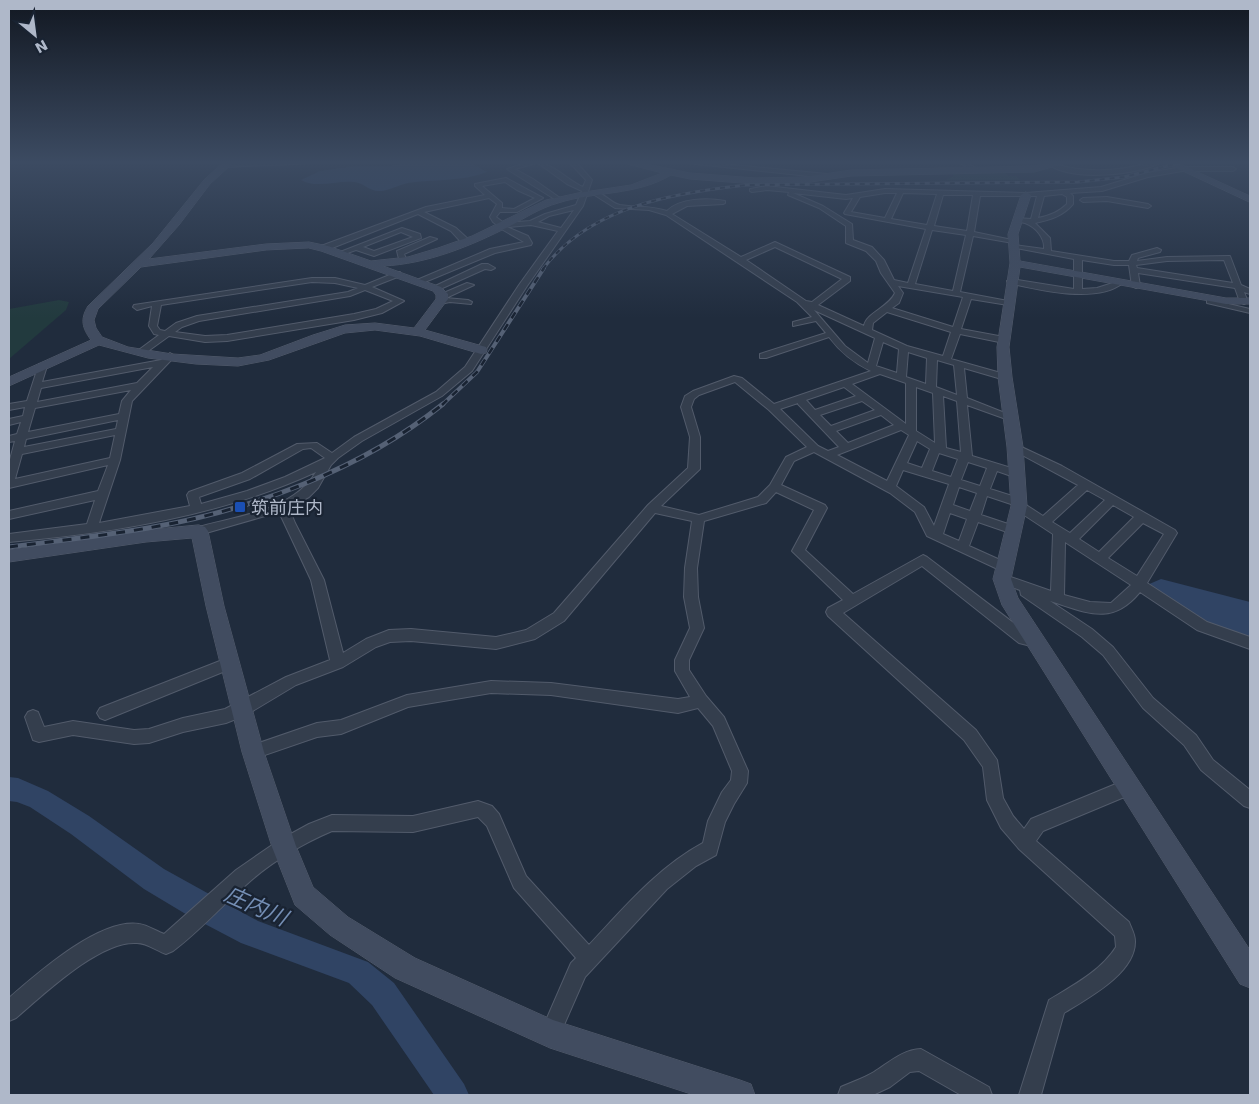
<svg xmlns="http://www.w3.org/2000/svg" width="1259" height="1104" font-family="'DejaVu Sans','Noto Sans JP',sans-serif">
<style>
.green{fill:#223a3e}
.water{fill:#304464}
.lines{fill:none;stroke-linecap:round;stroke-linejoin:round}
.river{fill:#304464;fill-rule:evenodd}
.street-casing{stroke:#525b6b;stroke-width:2}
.secondary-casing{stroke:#525b6b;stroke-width:1}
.street{fill:#343e4d;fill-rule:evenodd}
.secondary{fill:#414c60;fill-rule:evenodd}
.rail-far2-casing{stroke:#556175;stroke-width:3}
.rail-far1-casing{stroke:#556175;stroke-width:4}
.rail-casing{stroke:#556175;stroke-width:5}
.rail-far2{stroke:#192332;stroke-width:2;stroke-dasharray:5;stroke-linecap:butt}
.rail-far1{stroke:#192332;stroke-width:2.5;stroke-dasharray:7;stroke-linecap:butt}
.rail{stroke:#192332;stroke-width:3;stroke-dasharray:9;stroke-linecap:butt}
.transit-dot{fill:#1a4fb4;stroke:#192332;stroke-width:2}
.labels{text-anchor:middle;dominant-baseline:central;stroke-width:4.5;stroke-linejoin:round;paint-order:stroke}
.poi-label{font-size:18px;fill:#afb8c9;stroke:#192332;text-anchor:start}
.near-water-label{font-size:22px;font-style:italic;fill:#748eb4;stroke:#192332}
</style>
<rect width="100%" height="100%" fill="#202c3d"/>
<g class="green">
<path d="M 1005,172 L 1008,176 L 1016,176 L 1020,180 L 946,180 L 954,176 L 952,173 Z"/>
<path d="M 59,300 L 69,302 L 66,310 L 9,359 L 9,309 Z"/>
</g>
<g class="water">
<path d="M 404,163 L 471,163 L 487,172 C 461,182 434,179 408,183 C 398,185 386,192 379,191 C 369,191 364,183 354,182 C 338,180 316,189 301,180 L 320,171 L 355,166 L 390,166 Z"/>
<path d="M 1161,579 L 1250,602 L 1250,638 L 1198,619 L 1147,585 Z"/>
</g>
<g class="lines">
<path class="river" d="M 9,777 L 18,778 L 48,791 L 89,816 L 164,869 L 258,921 L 368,962 L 394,983 L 464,1084 L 469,1095 L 434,1095 L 372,1005 L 349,983 L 241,943 L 184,913 L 144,889 L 71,834 L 30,807 L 17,802 L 9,801 Z"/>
<g class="street-casing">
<g id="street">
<path d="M 224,163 L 315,163 L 225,167 L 222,165 Z"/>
<path d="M 525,163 L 536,163 L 515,169 L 533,179 L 560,198 L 560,200 L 556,200 L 507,169 Z"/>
<path d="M 538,163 C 552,163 569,181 583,187 L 586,180 L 570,163 L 577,163 L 592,180 L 583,206 L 527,286 L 472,371 L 442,396 L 362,441 L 338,458 L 331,465 L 318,488 L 309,497 L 289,508 L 295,523 L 324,580 L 343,653 L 366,639 L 389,630 L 411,629 L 496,637 L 526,630 L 554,613 L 648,505 L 688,468 L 690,437 L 681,407 L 685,396 L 693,391 L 734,376 L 742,378 L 774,404 L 871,371 C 854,363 841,353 829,337 L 766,358 L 760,358 L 760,354 L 826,333 L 816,321 L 793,326 L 793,322 L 812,317 L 797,302 L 666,215 L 649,210 L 615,208 L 593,194 L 593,192 C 603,191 610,203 620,205 C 638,208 648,205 667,211 C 680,198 708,198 725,201 L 725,203 L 723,204 L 687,206 L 672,214 L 741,257 L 775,242 L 850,277 L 850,281 L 818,305 L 864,326 C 866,313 889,307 895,293 L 881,273 L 876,261 L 866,251 L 846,243 L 846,226 L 819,208 L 788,195 L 789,192 L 767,190 L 752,192 L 750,191 L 750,189 L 767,186 L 846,195 L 885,189 L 1026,193 L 1101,187 L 1147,173 L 1182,167 L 1233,167 L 1236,169 L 1233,171 L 1182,171 L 1148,177 L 1102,191 L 1070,193 L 1073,196 L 1073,204 C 1063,216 1050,220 1035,223 L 1050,238 L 1051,251 L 1114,261 L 1129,261 L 1132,255 L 1157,248 L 1161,250 L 1160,252 L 1138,258 L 1137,261 L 1167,257 L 1230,256 L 1241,285 L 1250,289 L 1250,294 L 1244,292 L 1248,302 L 1244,304 L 1240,302 L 1235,288 L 1138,273 L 1140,286 L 1136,288 L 1132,286 L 1129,265 L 1114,265 L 1082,260 L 1082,289 L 1097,288 L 1119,281 L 1123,283 C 1096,304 1039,290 1008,283 L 1007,281 L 1011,279 L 1074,289 L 1074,259 L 1011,247 L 1015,245 L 1044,249 C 1045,238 1036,227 1025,223 C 1021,222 1017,222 1014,220 L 1017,218 L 1031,219 L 1037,196 L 980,196 L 974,232 L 1017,241 L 1013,243 L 973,236 L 960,292 L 1008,301 L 1012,303 L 1008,305 L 971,299 L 961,329 L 1004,337 L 1008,340 L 1004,343 L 960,334 L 951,359 L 1008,375 L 1010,377 L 1005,380 L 964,368 L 967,398 L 1015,417 L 1014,419 L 1006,419 L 967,405 L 972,456 L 1021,471 L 1023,474 L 1017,478 L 997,471 L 990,489 L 1022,499 L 1023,503 L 1043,516 L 1078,485 L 1011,449 L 1010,447 L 1015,444 L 1062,466 L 1175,530 L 1177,533 L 1147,583 L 1207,622 L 1250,637 L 1250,649 L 1197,630 L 1140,592 C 1112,626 1088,613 1050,601 L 1092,629 L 1113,647 L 1153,698 L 1196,735 L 1213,760 L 1250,790 L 1250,808 L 1244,806 L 1201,770 L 1184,745 L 1143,708 L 1103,655 L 1082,637 L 1021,595 L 1020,590 L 997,582 L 996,579 L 997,576 L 1002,574 L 1051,591 L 1053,534 L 1015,509 L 1014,505 L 987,496 L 981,515 L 1017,527 L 1019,530 L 1013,534 L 978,522 L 969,546 L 1009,564 L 1010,567 L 1009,570 L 1004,572 L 927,536 L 915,512 L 890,493 L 814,452 L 794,461 L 781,485 L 825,505 L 827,508 L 805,550 L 853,594 L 923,555 L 927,557 L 1028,634 L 1040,637 L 1042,641 L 1040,645 L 1035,647 L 1019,643 L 922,566 L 843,613 L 976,730 L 997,760 L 1003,798 L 1013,816 L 1024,829 L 1031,819 L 1128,779 L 1134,781 L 1136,787 L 1134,793 L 1043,831 L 1036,841 L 1129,922 C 1131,928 1135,934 1135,941 C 1136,973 1088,998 1064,1013 L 1041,1095 L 1019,1095 L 1049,1000 C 1072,986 1101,971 1116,947 L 1115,936 L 1019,849 L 1001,828 L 987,800 L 983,767 L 964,740 L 828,616 L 826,612 L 828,608 L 843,600 L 792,551 L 814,510 L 776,492 L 766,503 L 704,521 L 697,568 L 698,597 L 704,628 L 689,660 L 689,670 L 706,696 L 724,717 L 748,771 L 747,783 L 734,804 L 725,822 L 716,855 L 696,866 L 667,889 L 585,977 L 557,1041 L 550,1044 L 543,1041 L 540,1034 L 571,963 L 576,958 L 514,888 L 487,826 L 478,817 L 413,832 L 332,831 C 302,844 271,862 247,884 C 222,905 200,931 173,951 L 166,954 C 157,951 147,943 137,943 C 100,940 43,995 16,1018 L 9,1021 L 9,998 C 37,974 99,918 139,924 C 147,925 156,931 164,934 L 236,870 L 278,841 L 309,824 L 332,815 L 413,816 L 478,801 L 492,806 L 499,814 L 526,876 L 589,945 C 624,908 657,868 703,843 L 708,821 L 722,792 L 731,780 L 732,771 L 713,726 L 698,708 L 678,713 L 551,695 L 491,693 L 408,707 L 341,734 L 317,737 L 253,759 L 247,757 L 245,752 L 247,747 L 253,745 L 317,723 L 341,720 L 407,695 L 491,681 L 551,683 L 678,699 L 690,697 L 675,671 L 675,660 L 690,628 L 684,597 L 685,568 L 692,521 L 655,513 L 564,621 L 535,639 L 496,649 L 411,641 L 390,642 L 376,647 L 343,667 L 296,685 L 246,715 L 226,723 L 183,732 L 149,743 L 134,744 L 73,735 L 39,742 L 33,740 L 25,717 L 28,712 L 33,710 L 38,712 L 44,727 L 73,721 L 134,730 L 149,729 L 183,718 L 225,709 L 286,677 L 330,660 L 311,580 L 279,512 L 199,535 L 193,531 L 195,528 C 235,516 292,512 316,472 C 220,516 113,533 9,542 L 9,534 L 87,524 L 95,500 L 9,519 L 9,511 L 98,491 L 108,465 L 9,488 L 9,463 L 15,441 L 9,442 L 9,436 L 17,434 L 21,422 L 9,425 L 9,419 L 23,416 L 25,407 L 9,410 L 9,404 L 27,401 L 39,364 L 45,364 L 47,366 L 42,382 L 161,360 L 170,353 L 175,356 L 132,401 L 120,460 L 99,523 L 190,506 L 187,495 L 189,492 L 242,473 L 297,444 L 317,443 L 332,453 L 354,437 L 436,392 L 465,367 L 519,285 L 558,231 L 531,225 L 507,227 L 528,236 L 532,243 L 531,245 L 495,253 L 420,284 L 416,282 L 417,280 L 490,249 L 524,242 L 498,227 L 497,225 L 493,222 L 490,217 L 497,204 L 489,198 L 424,212 L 456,228 L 468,239 L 468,243 L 462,243 L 451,231 L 418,214 L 327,250 L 321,250 L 321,246 L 426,207 L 485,195 L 475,186 L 475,184 L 506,178 L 543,198 L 517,212 L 500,212 L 496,217 L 504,223 L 530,221 L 545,214 L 576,205 L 582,191 L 567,184 ZM 505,182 L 517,190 L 535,198 L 514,209 L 502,208 L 502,203 L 482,186 ZM 793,193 L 846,199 L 853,198 L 844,213 L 845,214 L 926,229 L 908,283 L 894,280 L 884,260 L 872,247 L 853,240 L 852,224 L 823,206 ZM 885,193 L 897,193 L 885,218 L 851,212 L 860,197 ZM 903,193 L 937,194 L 927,225 L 891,219 ZM 1062,194 L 1067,197 L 1067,204 C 1059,212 1049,216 1038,218 L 1044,196 ZM 943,195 L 973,195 L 967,231 L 934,226 ZM 574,210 L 561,228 L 538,222 L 549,216 ZM 932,230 L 966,235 L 953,291 L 915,284 ZM 775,247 L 842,279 L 812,302 L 806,301 L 746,260 ZM 1224,260 L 1233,283 L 1137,268 L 1136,265 L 1167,261 ZM 898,286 L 963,297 L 953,327 L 892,308 L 899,303 L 903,293 ZM 814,310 L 875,338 L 868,363 L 845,346 ZM 887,312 L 951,332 L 943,356 L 907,346 L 872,330 L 873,323 ZM 883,342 L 899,349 L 897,373 L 876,366 ZM 908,352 L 927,358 L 926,384 L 906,377 ZM 937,360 L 954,365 L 957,395 L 936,387 ZM 153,367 L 137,383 L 37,402 L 41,388 ZM 880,374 L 906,383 L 906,424 L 852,384 ZM 735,382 L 769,410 L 807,447 L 786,457 L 770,485 L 758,497 L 699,515 L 661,506 L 700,469 L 700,437 L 691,407 L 694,399 L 699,395 ZM 844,387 L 856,396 L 815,410 L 806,400 ZM 916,387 L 933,393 L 935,443 L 916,431 ZM 131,390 L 122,401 L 119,414 L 28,432 L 35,408 ZM 943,396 L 957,401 L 961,452 L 946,448 ZM 862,401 L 875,410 L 831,426 L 820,415 ZM 798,403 L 798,404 L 839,447 L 828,451 L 818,446 L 780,409 ZM 881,415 L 894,425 L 848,443 L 836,431 ZM 118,420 L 116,429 L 24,447 L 26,439 ZM 901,430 L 909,435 L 887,481 L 837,455 ZM 115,435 L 110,458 L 15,479 L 22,454 ZM 917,441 L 930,449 L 922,468 L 907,463 ZM 311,448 L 325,458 L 285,477 L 247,491 L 201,504 L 199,497 L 250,479 L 303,449 ZM 939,453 L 958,459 L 951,477 L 932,471 ZM 968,462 L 987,468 L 980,486 L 961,480 ZM 903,470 L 949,484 L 934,526 L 924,507 L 896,486 ZM 959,487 L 977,493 L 970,511 L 953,505 ZM 1087,490 L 1105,500 L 1070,533 L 1052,522 ZM 1113,505 L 1134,517 L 1099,552 L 1079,539 ZM 950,513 L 967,519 L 959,541 L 943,534 ZM 1143,523 L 1164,534 L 1137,576 L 1108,558 ZM 1065,542 L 1131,585 L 1111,603 L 1090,602 L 1064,595 Z"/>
<path d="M 687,163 L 713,163 L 827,174 L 830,176 L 827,178 Z"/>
<path d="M 960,163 L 968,163 L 978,170 L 973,171 Z"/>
<path d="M 1148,163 L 1160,163 C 1135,175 1075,181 1051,166 L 1054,164 C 1086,173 1117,172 1148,163 Z"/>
<path d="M 1107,197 L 1148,204 L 1151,206 L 1148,208 L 1107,201 L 1083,202 L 1080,200 L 1083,198 Z"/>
<path d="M 402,228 L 420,234 L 421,238 L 374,256 L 356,250 L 339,256 L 335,254 ZM 401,232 L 413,237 L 374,251 L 363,247 Z"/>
<path d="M 430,237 L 437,239 L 404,254 L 407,261 L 400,263 L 397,251 Z"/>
<path d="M 482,264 L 488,264 L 495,268 L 491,270 L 485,269 L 438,290 L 431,288 Z"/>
<path d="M 397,272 L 400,272 L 400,276 L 372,287 L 404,301 L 382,313 L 354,320 L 227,341 L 205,342 L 169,336 L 144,354 L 141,355 L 136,352 L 159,335 L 154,334 L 149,326 L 152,306 L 137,310 L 133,307 L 134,305 L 312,278 L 335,278 L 365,285 ZM 312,282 L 335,283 L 358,288 L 348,292 L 197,316 L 176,323 L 165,331 L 160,330 L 157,326 L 161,305 ZM 365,290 L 393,301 L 376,309 L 354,314 L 227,335 L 205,336 L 175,332 L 182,327 L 199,321 L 350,296 Z"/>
<path d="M 467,283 L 474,285 L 446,298 L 468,300 L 472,302 L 471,304 L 450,302 L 440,304 L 436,302 L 441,299 L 438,297 L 439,295 Z"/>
<path d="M 1207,299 L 1250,309 L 1250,313 L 1207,303 Z"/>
<path d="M 230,657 L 235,659 L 237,663 L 235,667 L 105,720 L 100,718 L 97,713 L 100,708 Z"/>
<path d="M 921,1049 L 989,1087 L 992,1095 L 961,1095 L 919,1071 L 910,1072 L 890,1087 L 873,1095 L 838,1095 L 841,1087 C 852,1082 864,1078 874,1072 C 890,1062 902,1050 921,1049 Z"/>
</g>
</g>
<g class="secondary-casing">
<g id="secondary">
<path d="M 223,163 L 233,163 L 210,184 L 179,225 L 149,259 L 266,244 L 309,242 L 328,246 L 371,261 L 408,257 L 438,248 L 472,236 L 546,200 L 578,193 L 631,185 L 662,173 L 624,163 L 642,163 L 690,173 L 755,178 L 804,177 L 851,170 L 1034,166 L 1049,163 L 1067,163 L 1034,172 L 851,176 L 804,183 L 755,184 L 690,179 L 671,175 C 636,196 595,191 558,203 C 540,208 525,218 510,226 C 471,246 427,264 383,266 L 441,287 L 448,294 L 448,299 L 425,330 L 486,347 L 487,350 L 486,353 L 481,354 L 420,336 L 375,330 L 345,333 L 269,360 L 238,366 L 196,364 L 148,358 L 99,345 L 9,386 L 9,377 L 91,340 C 82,328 80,319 88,306 L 153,243 L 204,180 ZM 309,248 L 321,251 L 433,291 L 436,295 L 436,299 L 414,328 L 375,323 L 345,325 L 313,335 L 260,355 L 238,358 L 172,354 L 128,347 L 102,337 L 96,328 L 94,320 L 98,309 L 141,267 L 266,250 Z"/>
<path d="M 1166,163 L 1178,163 L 1250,196 L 1250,202 Z"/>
<path d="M 1026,192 L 1031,195 L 1018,234 L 1020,261 L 1226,298 L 1250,298 L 1250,304 L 1226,304 L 1020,267 L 1009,347 L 1012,377 L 1023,447 L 1027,506 L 1011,579 L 1018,598 L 1250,950 L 1250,988 L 1240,984 L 1002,605 L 993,579 L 1011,506 L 1007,447 L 998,377 L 997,347 L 1010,263 L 1008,234 L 1021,195 Z"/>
<path d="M 199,525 L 205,527 L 208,531 L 224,606 L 264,752 L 296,846 L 313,887 L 348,917 L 415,958 L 553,1020 L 740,1080 L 751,1084 L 755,1095 L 694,1095 L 550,1048 L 395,978 L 330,935 L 295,905 L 272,847 L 242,752 L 206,606 L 192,538 L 146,542 L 9,562 L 9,550 L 146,530 Z"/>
</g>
</g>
<use href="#street" class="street"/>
<use href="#secondary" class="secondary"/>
<g class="rail-far2-casing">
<path id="rail-far2" d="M 543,269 C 590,206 674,193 746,185 L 1078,182 L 1124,177 L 1179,163"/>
</g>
<g class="rail-far1-casing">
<path id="rail-far1" d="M 442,405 L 477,372 L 544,268"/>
</g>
<g class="rail-casing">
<path id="rail" d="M 9,547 C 55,541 102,536 148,528 C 252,510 361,470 443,404"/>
</g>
<use href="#rail-far2" class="rail-far2"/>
<use href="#rail-far1" class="rail-far1"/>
<use href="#rail" class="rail"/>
</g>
<linearGradient id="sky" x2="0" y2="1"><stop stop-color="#121822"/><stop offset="0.51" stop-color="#3c4b62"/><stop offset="1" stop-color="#3c4b62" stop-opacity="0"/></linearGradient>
<rect width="1259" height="318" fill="url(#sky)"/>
<rect class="transit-dot" x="234" y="501" width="12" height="12" rx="2.5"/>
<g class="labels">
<g class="poi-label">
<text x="251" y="507">筑前庄内</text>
</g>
<g class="near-water-label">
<text transform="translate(256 906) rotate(24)">庄内川</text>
</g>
</g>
<rect width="1259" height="1104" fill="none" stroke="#afb8c9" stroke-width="20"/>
<g transform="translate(35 35) rotate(151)" stroke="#192332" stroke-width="4" paint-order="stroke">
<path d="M0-4L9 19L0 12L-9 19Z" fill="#afb8c9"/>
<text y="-8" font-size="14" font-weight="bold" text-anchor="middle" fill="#afb8c9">N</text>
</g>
</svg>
